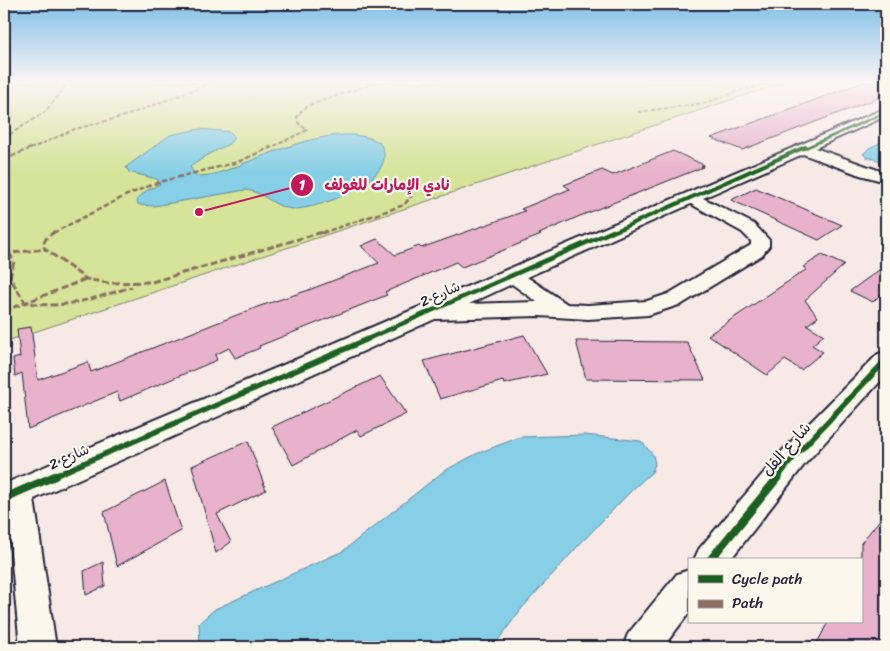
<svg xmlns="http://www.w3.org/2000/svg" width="890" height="651" font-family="Sriracha,'Playpen Sans Arabic',sans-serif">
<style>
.green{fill:#d5e498;stroke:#7c836a}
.water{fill:#86cfe6;stroke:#5e8aa2}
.building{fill:#e8b2cc;stroke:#22223b}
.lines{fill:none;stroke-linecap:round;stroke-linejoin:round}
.street-casing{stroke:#22223b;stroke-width:4}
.street{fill:#fbf7ec;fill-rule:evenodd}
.quiet-far2{stroke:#8d6e63;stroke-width:2;stroke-dasharray:4.5 2;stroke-linecap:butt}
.quiet-far1{stroke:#8d6e63;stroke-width:2.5;stroke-dasharray:5.5 2.5;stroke-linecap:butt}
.quiet{stroke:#8d6e63;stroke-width:3;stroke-dasharray:7 3;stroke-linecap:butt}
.cycleway-far4-casing{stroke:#fbf7ec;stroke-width:4.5}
.cycleway-far3-casing{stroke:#fbf7ec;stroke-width:6}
.cycleway-far2-casing{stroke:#fbf7ec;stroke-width:8}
.cycleway-far1-casing{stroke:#fbf7ec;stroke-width:9}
.cycleway-casing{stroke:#fbf7ec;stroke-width:11}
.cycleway-far4{stroke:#1b5e20;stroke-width:2.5}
.cycleway-far3{stroke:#1b5e20;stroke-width:4}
.cycleway-far2{stroke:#1b5e20;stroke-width:4.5}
.cycleway-far1{stroke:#1b5e20;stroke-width:5.5}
.cycleway{stroke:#1b5e20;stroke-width:8}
.labels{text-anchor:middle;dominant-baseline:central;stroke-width:4.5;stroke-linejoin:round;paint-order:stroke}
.street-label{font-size:14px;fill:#22223b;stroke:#fbf7ec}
.near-street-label{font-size:16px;fill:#22223b;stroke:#fbf7ec}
.leader{fill:none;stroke:#c2185b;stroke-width:2}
.callout-dot{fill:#c2185b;stroke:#fbf7ec;stroke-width:2}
.mark-label{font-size:15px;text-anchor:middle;font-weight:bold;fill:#fff}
.callout-label{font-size:15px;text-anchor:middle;font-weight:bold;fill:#c2185b;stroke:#fbf7ec;stroke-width:4.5;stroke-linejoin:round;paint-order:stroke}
</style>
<rect width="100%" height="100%" fill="#f7e9e6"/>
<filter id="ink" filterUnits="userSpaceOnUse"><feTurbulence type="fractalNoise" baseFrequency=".02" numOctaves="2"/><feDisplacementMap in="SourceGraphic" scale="10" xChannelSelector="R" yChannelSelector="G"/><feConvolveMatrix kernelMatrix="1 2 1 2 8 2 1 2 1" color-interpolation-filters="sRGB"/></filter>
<g filter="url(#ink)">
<path class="green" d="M 4,82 L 785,82 L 4,342 Z"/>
<g class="water">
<path d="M 200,129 L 230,132 L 233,135 L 233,139 L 229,144 L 209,154 L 190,167 L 196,176 C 212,177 230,169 245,163 C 281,149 342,122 379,142 C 406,178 319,209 294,209 C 275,209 264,191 245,190 L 154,206 L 140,205 L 137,203 L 137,199 L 146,191 L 160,184 L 157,179 L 129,172 L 126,167 L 170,135 Z"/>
<path d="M 886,140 L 886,162 L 866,157 L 863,154 L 869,148 Z"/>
<path d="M 585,435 L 641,441 L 653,455 L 655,464 L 652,472 L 632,490 L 579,545 L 522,608 L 493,647 L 200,647 L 199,623 L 215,609 L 343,551 L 444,471 L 476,454 L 520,437 Z"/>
</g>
<g class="building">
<path d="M 864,82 L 886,82 L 886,95 L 742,150 L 711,138 Z"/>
<path d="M 673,151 L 704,165 L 701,166 L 703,167 L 580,216 L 539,234 L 541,235 L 462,267 L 456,262 L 385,292 L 387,295 L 259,346 L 260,348 L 235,358 L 229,348 L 215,355 L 217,360 L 120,401 L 117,392 L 28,429 L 22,373 L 15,376 L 13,359 L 20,357 L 17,329 L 31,327 L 38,380 L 88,362 L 91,372 L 260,306 L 306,291 L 379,263 L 361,246 L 377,239 L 395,255 L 419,246 L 421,248 L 525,211 L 521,209 L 570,189 L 564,185 L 602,170 L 613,175 Z"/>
<path d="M 756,188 L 842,225 L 819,240 L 731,200 Z"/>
<path d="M 822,255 L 844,265 L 805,300 L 818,317 L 807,325 L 824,335 L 812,345 L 823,352 L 801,370 L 785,360 L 767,375 L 708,335 L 807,269 L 803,267 Z"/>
<path d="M 886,265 L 886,289 L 873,302 L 850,291 Z"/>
<path d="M 524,335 L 547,374 L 504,384 L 503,381 L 440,399 L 424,361 Z"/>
<path d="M 576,341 L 687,342 L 705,380 L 586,379 Z"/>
<path d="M 380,376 L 406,414 L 361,436 L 357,430 L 293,465 L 272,427 Z"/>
<path d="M 248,441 L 266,490 L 217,514 L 231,542 L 216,553 L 192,466 Z"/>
<path d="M 165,481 L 181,531 L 117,566 L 104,512 Z"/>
<path d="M 886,512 L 886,647 L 815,647 L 828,622 L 861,622 L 861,543 Z"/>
<path d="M 103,562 L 105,586 L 86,595 L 84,571 Z"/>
</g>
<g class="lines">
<g class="street-casing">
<g id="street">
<path d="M 886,108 L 886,116 L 815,148 L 886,173 L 886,182 L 860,175 L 803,154 L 703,198 L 754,224 L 769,240 L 769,246 L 762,255 L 682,304 L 648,315 L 588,319 L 539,316 L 435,319 L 34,499 L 56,647 L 20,647 L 7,511 L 4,512 L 4,484 ZM 691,204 L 742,232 L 751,241 L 751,245 L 668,294 L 647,301 L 588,305 L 567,304 L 527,277 ZM 512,284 L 537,302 L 469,304 Z"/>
<path d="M 886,352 L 886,375 L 804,465 L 730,560 L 694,560 L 699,549 L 784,449 L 878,354 Z"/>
<path d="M 689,570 L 689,613 L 663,647 L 623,647 L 628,634 L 677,574 Z"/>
</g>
</g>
<use href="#street" class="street"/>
<g class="quiet-far2">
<path d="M 638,112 L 706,103 L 738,91 L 774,82"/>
<path d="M 4,138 L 45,112 L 69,82"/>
<path d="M 30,149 L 75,129 L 125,116 L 214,82"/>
<path d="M 268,149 L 307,130 L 299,124 L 297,117 L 303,109 L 312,104 L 377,82"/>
</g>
<g class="quiet-far1">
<path d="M 4,160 L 33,147"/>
<path d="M 53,233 L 127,195 L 159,182 L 238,162 L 271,147"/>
<path d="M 322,233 L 404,205 L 412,195"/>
</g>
<g class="quiet">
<path d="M 55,231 C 48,237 41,240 45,249 L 86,279 L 108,283 L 152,282 L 326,231"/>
<path d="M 9,253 L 14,261 L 10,278"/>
<path d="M 4,254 L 45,249"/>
<path d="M 4,277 L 10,278 L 25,302 C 62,311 97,297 132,287"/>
<path d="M 4,311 L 86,279"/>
</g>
<g class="cycleway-far4-casing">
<path id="cycleway-far4" d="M 803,149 L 886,112"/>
</g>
<g class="cycleway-far3-casing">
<path id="cycleway-far3" d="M 611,233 L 805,147"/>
</g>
<g class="cycleway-far2-casing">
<path id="cycleway-far2" d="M 365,340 L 613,231"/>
</g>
<g class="cycleway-far1-casing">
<g id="cycleway-far1">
<path d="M 52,477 L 368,339"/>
<path d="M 778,477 L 794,457 L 886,360"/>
</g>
</g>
<g class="cycleway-casing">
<g id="cycleway">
<path d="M 4,498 L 55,476"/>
<path d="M 710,560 L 779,476"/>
</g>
</g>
<use href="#cycleway-far4" class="cycleway-far4"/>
<use href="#cycleway-far3" class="cycleway-far3"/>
<use href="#cycleway-far2" class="cycleway-far2"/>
<use href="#cycleway-far1" class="cycleway-far1"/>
<use href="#cycleway" class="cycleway"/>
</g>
</g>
<linearGradient id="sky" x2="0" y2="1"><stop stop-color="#81bfe7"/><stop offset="0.47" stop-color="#fbf5f4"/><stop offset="1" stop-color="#fbf5f4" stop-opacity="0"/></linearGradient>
<rect width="890" height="173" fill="url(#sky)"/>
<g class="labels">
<g class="street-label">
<text transform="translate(440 294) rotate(-24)">شارع 2</text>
<text transform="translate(69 457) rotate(-24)">شارع 2</text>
</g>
<g class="near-street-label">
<text transform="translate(786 449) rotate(-49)">شارع الفل</text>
</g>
</g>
<path class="leader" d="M199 212L302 185"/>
<g class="callout-dot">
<circle cx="199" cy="212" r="5"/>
<circle cx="302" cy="185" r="12"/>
</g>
<g class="mark-label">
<text x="302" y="190">1</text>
</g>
<g class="callout-label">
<text x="387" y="190">نادي الإمارات للغولف</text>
</g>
<rect width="890" height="651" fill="none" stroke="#fbf7ec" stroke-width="20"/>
<rect x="10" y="10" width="870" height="631" fill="none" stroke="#22223b" stroke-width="2" filter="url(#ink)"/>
<rect x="688" y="558" width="175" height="65" fill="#fbf7ec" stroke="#a4a2a5"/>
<rect x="698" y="575" width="25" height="8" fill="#1b5e20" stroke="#a4a2a5"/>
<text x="732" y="584" font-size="15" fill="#22223b">Cycle path</text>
<rect x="698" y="600" width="25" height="8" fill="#8d6e63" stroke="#a4a2a5"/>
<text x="732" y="608" font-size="15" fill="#22223b">Path</text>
</svg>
